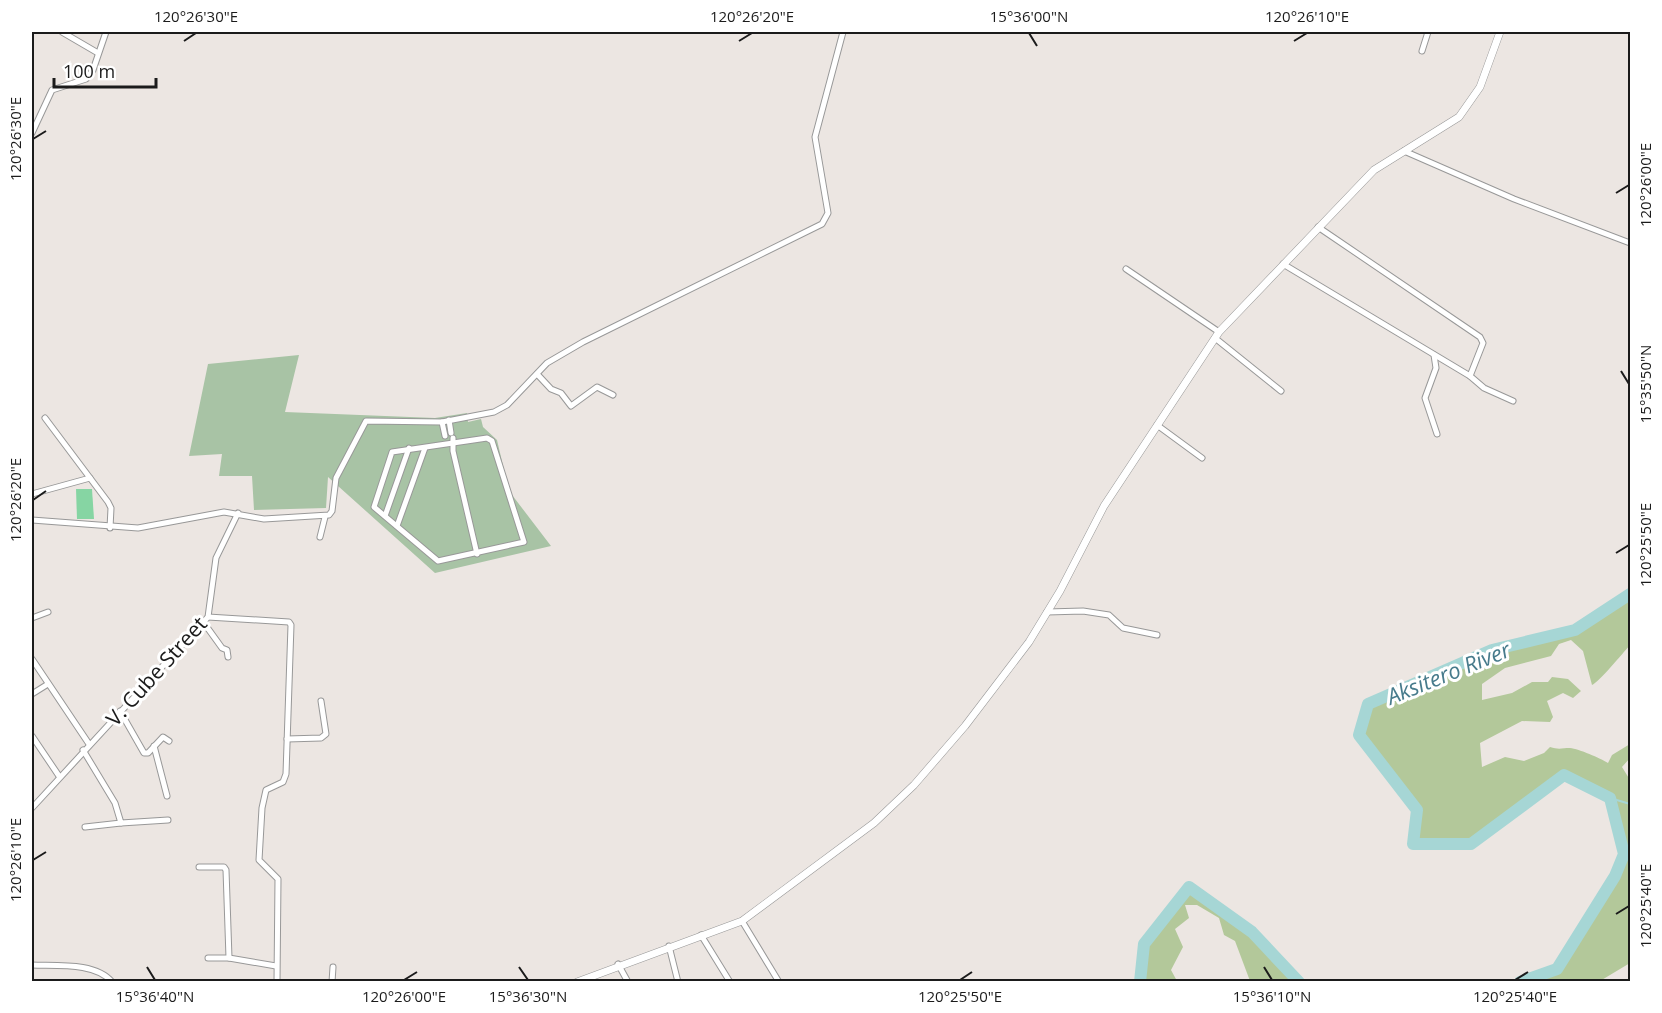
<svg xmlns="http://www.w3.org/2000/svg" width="1662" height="1013" font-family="'Open Sans',sans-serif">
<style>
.forest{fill:#b3c89a}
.cemetery{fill:#a8c3a5}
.pitch{fill:#86d5a3}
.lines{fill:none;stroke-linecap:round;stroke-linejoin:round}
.stream{stroke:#a6d6d5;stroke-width:2}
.river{stroke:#a6d6d5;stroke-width:12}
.minor-casing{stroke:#989898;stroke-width:7}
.tertiary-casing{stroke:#989898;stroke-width:8}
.minor{stroke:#fff;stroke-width:5}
.tertiary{stroke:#fff;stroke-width:7}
.ticks{fill:none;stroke:#1b1b1b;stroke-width:2}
.labels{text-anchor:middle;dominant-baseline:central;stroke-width:6;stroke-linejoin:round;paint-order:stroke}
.street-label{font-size:21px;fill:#1b1b1b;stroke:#fff}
.water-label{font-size:22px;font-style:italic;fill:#477b8c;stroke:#fff}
.neatline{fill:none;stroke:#1b1b1b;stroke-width:2}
.ticks-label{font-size:15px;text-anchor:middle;fill:#1b1b1b}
</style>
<rect width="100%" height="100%" fill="#ece6e2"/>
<g class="forest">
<path d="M 1630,594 L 1630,645 C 1622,654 1599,682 1592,685 L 1583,651 L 1571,640 L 1559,644 L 1551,656 L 1505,668 L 1482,684 L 1482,700 L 1512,693 L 1532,682 L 1548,682 L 1552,677 L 1568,679 L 1581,691 L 1573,698 L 1563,693 L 1547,701 L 1553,717 L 1550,722 L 1522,721 L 1480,743 L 1482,767 L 1505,757 L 1524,761 L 1544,753 L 1550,747 C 1559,750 1562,748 1570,748 C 1579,749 1600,758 1608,763 L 1612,755 L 1630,744 L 1630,758 L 1622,767 L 1630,780 L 1630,963 L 1600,981 L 1515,981 L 1560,965 L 1615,876 L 1624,854 L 1610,798 L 1564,775 L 1471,844 L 1413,844 L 1416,815 L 1359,735 L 1368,704 L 1492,650 L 1575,630 Z"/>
<path d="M 1189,887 L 1252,932 L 1299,981 L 1250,981 L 1235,941 L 1224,935 L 1219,918 L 1197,905 L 1185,905 L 1189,918 L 1175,929 L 1183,947 L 1171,970 L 1177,981 L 1140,981 L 1144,944 Z"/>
</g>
<path class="cemetery" d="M 299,355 L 285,412 L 435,418 L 467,413 L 468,422 L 481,419 L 483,427 L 497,440 L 509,491 L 551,546 L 435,573 L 328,477 L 326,508 L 254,510 L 252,476 L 219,476 L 222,454 L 189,456 L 208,364 Z"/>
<path class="pitch" d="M 76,489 L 92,489 L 94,519 L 77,519 Z"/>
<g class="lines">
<path class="stream" d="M 1610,798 L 1630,804"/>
<g class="river">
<path d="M 1140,982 L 1144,944 L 1189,887 L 1252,932 L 1299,982"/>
<path d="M 1520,982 L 1557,969 L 1615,876 L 1624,854 L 1610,798 L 1564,775 L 1471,844 L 1413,844 L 1417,810 L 1359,735 L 1368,704 L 1492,650 L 1575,630 L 1630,594"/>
</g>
<g class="minor-casing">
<g id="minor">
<path d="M 62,32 L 98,53"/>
<path d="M 1422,51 L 1428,32"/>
<path d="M 32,133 L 52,90 L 86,79 L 93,70 L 106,32"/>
<path d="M 1404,151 L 1514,199 L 1630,243"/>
<path d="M 1283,264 L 1470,376 L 1483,343 L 1480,337 L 1318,227"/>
<path d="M 1126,269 L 1219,332"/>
<path d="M 1215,338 L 1281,391"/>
<path d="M 1434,355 L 1436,368 L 1425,398 L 1437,434"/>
<path d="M 537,374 L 551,389 L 561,393 L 571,406 L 597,387 L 613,395"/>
<path d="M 1470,376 L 1484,388 L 1513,401"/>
<path d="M 45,418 L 108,502 L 111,508 L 110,528"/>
<path d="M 449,420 L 451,433"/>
<path d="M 442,422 L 445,436"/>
<path d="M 1157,425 L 1202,458"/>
<path d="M 453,438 L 453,451 L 477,554"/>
<path d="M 487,438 L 492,441 L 524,542 L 438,561 L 374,507 L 392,452 Z"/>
<path d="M 32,494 L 90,478"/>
<path d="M 385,516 L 409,448"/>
<path d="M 32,520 L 138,528 L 224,512 L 264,519 L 329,515 L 332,511 L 336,478 L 366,421 L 442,422 L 494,412 L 507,405 L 547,363 L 583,342 L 822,224 L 828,213 L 815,137 L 843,32"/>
<path d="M 397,526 L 425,448"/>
<path d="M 320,537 L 325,517"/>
<path d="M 1047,612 L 1083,611 L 1109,615 L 1123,628 L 1157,635"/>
<path d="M 208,617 L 289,622 L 291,625 L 286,774 L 283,782 L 266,790 L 262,808 L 259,860 L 278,879 L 277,982"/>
<path d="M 32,618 L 48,612"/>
<path d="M 204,623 L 222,648 L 227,650 L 228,657"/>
<path d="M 32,659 L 89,744"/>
<path d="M 32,694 L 48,684"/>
<path d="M 120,711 L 144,753 L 148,753 L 163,737 L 169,741"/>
<path d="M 32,736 L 59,776"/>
<path d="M 287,739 L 321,738 L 326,734 L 321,701"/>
<path d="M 154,746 L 167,796"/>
<path d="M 83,750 L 115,803 L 121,823 L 168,820"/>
<path d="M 32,808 L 208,617 L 216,558 L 238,513"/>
<path d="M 85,827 L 121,823"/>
<path d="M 199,867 L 224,867 L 226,870 L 229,958 L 208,958"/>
<path d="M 742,921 L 779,982"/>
<path d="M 701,935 L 730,982"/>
<path d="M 669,946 L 678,982"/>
<path d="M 229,958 L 276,966"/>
<path d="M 618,964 L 628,982"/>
<path d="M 32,965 C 56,966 96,962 112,982"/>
<path d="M 332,982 L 333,967"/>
</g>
</g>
<g class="tertiary-casing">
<path id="tertiary" d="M 577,982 L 742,921 L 874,823 L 914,785 L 965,726 L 1029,642 L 1060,591 L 1104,506 L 1219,332 L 1374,170 L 1459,117 L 1480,87 L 1500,32"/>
</g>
<use href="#minor" class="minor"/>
<use href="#tertiary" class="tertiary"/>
</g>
<path class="ticks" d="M 1029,33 L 1037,46M 184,41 L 196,33M 739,41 L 752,33M 1294,41 L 1307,33M 33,139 L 46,131M 1616,193 L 1629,185M 1621,371 L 1629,384M 33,500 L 46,491M 1616,553 L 1629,545M 33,860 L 46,852M 1616,914 L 1629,906M 147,967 L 155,980M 519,967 L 528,980M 1264,967 L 1272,980M 404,980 L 417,972M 960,980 L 972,972M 1515,980 L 1528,972"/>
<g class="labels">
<g class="street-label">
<text transform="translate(156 671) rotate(-48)">V. Cube Street</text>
</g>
<g class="water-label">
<text transform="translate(1448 672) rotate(-22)">Aksitero River</text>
</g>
</g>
<rect width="1662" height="1013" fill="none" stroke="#ffffff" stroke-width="66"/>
<path d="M54 78v9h102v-9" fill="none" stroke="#1b1b1b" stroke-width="3"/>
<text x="63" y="78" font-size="18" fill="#1b1b1b" stroke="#ffffff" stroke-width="4.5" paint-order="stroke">100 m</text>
<rect x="33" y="33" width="1596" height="947" class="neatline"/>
<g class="ticks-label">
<text x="196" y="22">120°26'30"E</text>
<text x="752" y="22">120°26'20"E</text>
<text x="1029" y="22">15°36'00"N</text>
<text x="1307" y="22">120°26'10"E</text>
<text transform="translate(16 139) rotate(-90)" y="5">120°26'30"E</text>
<text transform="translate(1646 185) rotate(-90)" y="5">120°26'00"E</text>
<text transform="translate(1646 384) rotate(-90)" y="5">15°35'50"N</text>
<text transform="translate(16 500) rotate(-90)" y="5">120°26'20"E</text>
<text transform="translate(1646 545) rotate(-90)" y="5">120°25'50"E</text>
<text transform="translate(16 860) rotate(-90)" y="5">120°26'10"E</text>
<text transform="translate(1646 906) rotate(-90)" y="5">120°25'40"E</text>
<text x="155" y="1002">15°36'40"N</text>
<text x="404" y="1002">120°26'00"E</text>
<text x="528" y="1002">15°36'30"N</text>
<text x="960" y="1002">120°25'50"E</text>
<text x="1272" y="1002">15°36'10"N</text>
<text x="1515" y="1002">120°25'40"E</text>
</g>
</svg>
